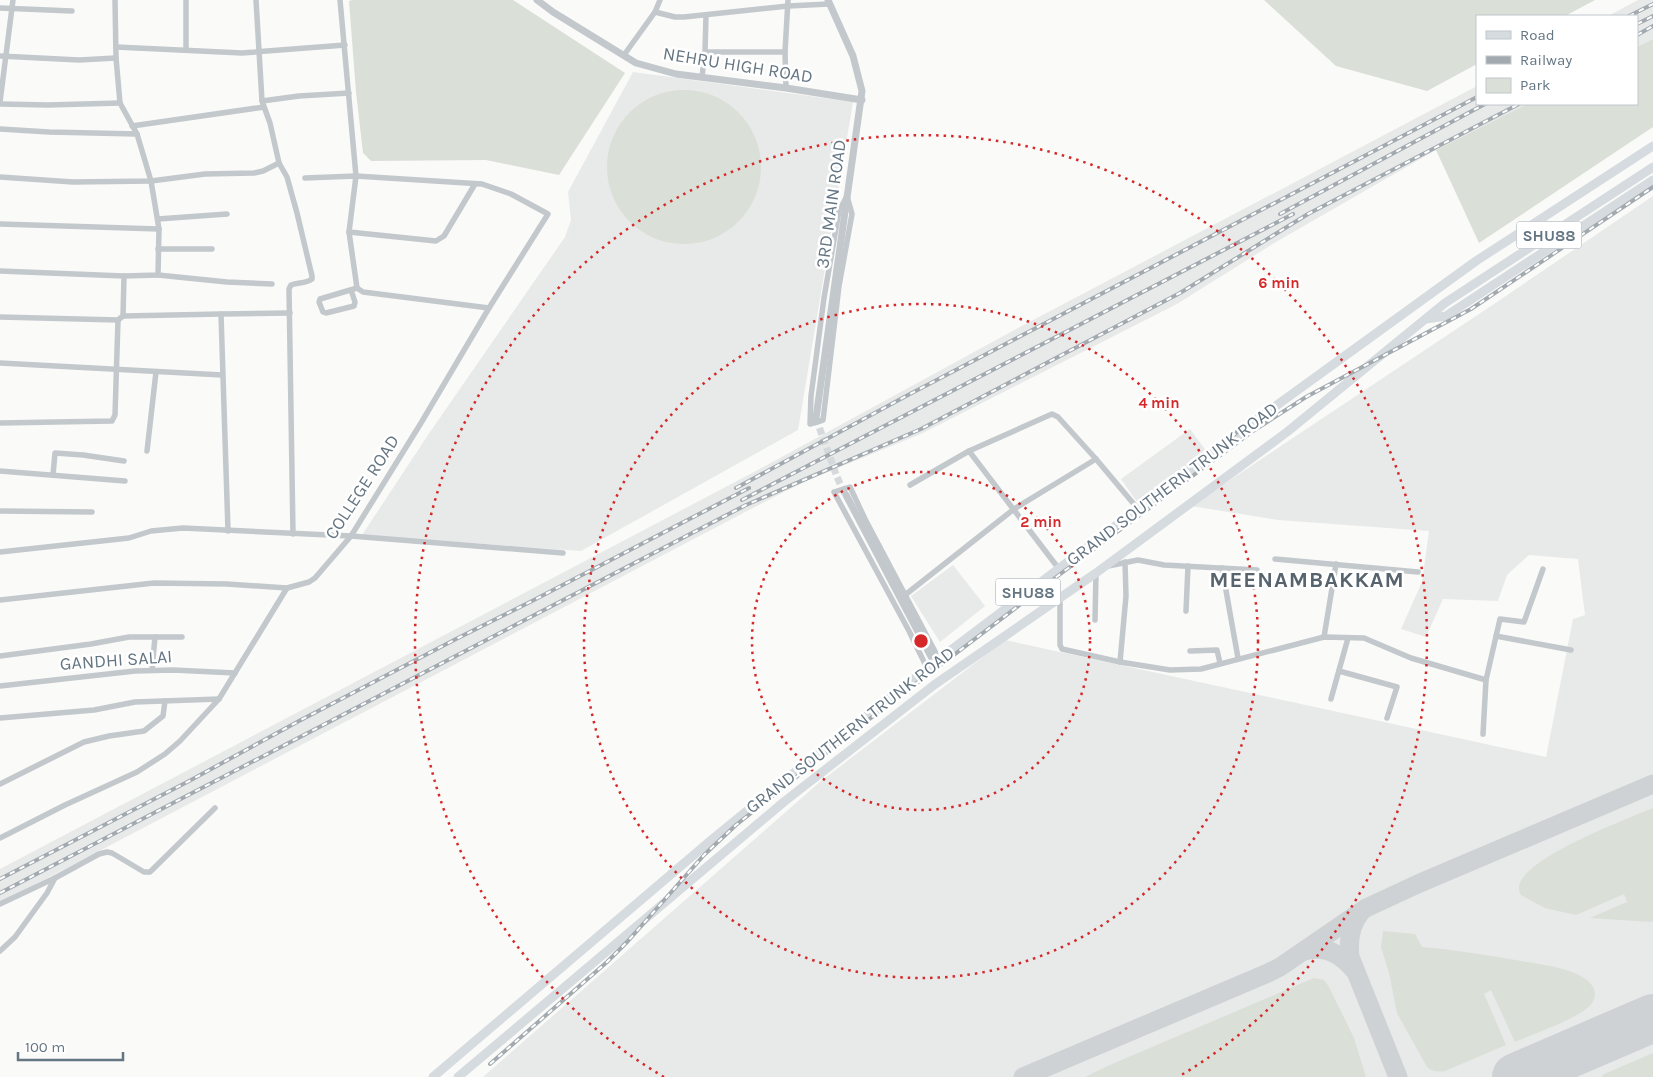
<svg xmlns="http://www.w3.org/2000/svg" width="1653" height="1077" font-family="Karla,sans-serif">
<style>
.built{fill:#e8e9e9}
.green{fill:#dadfd7}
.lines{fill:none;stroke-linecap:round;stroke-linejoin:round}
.taxiway{stroke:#ced2d4;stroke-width:19}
.runway{stroke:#ced2d4;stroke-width:48}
.tertiary-tunnel{stroke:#d5d9db;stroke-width:7;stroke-dasharray:7 3.5;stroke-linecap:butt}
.minor{stroke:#c3c8cc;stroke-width:5.5}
.tertiary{stroke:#c3c8cc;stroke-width:7}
.primary{stroke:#d6dbdf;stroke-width:9}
.rail-casing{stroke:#a2aab0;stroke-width:4}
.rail{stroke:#fff;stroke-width:2;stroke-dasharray:5.5;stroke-linecap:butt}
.ring{fill:none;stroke:#d62828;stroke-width:2.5;stroke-dasharray:2.5 5}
.labels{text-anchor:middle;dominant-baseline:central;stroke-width:5;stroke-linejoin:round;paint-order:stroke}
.shield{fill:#fff;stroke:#939fa8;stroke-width:1}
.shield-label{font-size:16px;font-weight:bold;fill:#657683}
.street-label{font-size:18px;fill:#657683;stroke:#fff}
.district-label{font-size:22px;font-weight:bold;letter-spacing:1px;fill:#57646e;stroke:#fff}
.centre{fill:#d62828;stroke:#fff;stroke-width:2.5}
.ring-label{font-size:15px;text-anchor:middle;font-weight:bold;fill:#d62828;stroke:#fff;stroke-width:5;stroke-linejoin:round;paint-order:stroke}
</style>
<rect width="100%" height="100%" fill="#fafaf8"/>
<g class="built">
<path d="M 1638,0 L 1653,0 L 1653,39 L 1637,47 L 1637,16 L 1608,16 Z"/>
<path d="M 633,72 L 853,102 L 798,430 L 581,551 L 362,535 L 430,432 L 565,237 L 571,220 L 568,192 Z"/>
<path d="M 1477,86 L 1477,104 L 1527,104 L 1436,150 L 1276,242 L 1177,304 L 923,433 L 806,481 L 770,499 L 0,903 L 0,869 L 754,472 L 1018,328 Z"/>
<path d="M 1653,196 L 1653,1077 L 483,1077 L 821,781 L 1005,640 L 1546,757 L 1573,619 L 1585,615 L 1578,559 L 1529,555 L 1507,575 L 1498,601 L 1443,599 L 1426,637 L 1401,629 L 1422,582 L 1429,531 L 1278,520 L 1191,506 L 1494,304 Z"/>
<path d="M 1190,429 L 1207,452 L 1137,502 L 1121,479 Z"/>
<path d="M 953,565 L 985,606 L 940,642 L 911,596 Z"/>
</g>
<g class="green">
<path d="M 352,0 L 513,0 L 625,73 L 559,175 L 486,160 L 371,161 L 363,153 L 356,92 L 349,1 Z"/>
<path d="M 1264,0 L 1595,0 L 1565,16 L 1477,16 L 1477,64 L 1427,91 L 1336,66 Z"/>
<path d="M 1653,39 L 1653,127 L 1479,243 L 1436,150 L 1527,104 L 1637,104 L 1637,47 Z"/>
<circle cx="684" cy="167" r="77"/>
<path d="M 1653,808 L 1653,922 L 1590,918 L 1627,902 L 1624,894 L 1576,915 L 1545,908 L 1521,895 C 1520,894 1519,889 1519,887 C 1522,858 1627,819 1653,808 Z"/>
<path d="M 1383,931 L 1415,934 L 1422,947 C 1455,950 1488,955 1521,961 C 1542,965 1569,967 1587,980 C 1594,986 1598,994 1592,1003 C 1583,1017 1533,1034 1515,1042 L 1491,990 L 1484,994 L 1506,1045 L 1445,1071 C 1438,1072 1433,1072 1427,1067 L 1397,1013 L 1389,973 L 1381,947 Z"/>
<path d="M 1314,978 L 1324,980 L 1329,987 L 1354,1038 L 1366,1077 L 1085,1077 L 1110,1065 Z"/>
<path d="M 1653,1053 L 1653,1077 L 1603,1077 L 1602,1075 Z"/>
</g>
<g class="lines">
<g class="taxiway">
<path d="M 1360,913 C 1350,926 1348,940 1350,957 L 1398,1077"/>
<path d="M 1305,951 C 1325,945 1341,954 1354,970"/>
<path d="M 1023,1077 L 1268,973 L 1280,967 L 1366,908 L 1420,883 L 1653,784"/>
</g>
<path class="runway" d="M 1516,1077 L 1653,1018"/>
<path class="tertiary-tunnel" d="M 816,418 L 837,477 L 845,494"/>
<g class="minor">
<path d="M 115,0 L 116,58 L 120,103 L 137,134 L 151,181 L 159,229 L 158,275 L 124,276"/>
<path d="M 186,0 L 186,50"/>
<path d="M 256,0 L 262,101 L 270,123 L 279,163 L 287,177 L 297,213 L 312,276 L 312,279 C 305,284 298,282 291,285 L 289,289 L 293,534"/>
<path d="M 340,0 L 356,176 L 349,232 L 357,288 L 363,292 L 489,308"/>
<path d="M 0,8 L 72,11"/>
<path d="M 655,12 L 675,17 L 684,17 L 788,6 L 829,4"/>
<path d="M 116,47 L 242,53 L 345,45"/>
<path d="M 705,52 L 785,52"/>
<path d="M 624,55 L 655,12 L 660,0"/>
<path d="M 0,56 L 79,60 L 116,58"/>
<path d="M 702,77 L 705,52 L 706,15"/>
<path d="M 786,88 L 785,52 L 788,0"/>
<path d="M 262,101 L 299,96 L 349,93"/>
<path d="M 0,102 L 13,0"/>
<path d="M 0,104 L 48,105 L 120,103"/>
<path d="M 132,126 L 264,107"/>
<path d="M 0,129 L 49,132 L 137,134"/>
<path d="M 0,177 L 73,182 L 151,181 L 205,174 L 254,173 L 263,171 L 279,163"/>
<path d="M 847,196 L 852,214 L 839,286 L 823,420 L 810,424 L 811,396 L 824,298 L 839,211 Z"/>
<path d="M 158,219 L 227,214"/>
<path d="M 0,224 L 159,229"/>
<path d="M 349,232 L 436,241 L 444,236 L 475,184"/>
<path d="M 158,249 L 212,249"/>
<path d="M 0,271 L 124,276 L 123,316 L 118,320 L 115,415 L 112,421 L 0,423"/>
<path d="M 158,275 L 227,282 L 272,284"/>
<path d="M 351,290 L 355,302 L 354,306 L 326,313 L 323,312 L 319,302 L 320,299 L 357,288"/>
<path d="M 123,316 L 221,314"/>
<path d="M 0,317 L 118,320"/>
<path d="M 0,363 L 222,375"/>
<path d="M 147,451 L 156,372"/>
<path d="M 969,451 L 1059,569"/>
<path d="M 0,471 L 125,481"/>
<path d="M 53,475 L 55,453 L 83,455 L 124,461"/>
<path d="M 910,485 L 969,451 L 1052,414 L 1058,417 L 1096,459 L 1138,509"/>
<path d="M 0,511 L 92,512"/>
<path d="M 228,531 L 221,314 L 290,313"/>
<path d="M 0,552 L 129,538 L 151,531 L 183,528 L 351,536 L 563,553"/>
<path d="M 1275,559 L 1418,572"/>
<path d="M 1108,566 L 1138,560 L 1164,565 L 1257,570"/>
<path d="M 1222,568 L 1238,658"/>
<path d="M 905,595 L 1014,509 L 1096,459"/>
<path d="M 1060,598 L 1060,645 L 1062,649 L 1120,662 L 1170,670 L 1201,669 L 1324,637 L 1364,638 L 1411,658 L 1486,680"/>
<path d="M 0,600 L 154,583 L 227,584 L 287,588 L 309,582 L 315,578 L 351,536 L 421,423 L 489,308 L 548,214 L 511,194 L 482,184 L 356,176 L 305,178"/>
<path d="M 1186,611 L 1188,566"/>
<path d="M 1095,620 L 1096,573"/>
<path d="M 1496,636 L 1571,650"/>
<path d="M 155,637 L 182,637"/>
<path d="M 1324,637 L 1336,564"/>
<path d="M 1190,651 L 1217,650 L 1220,663"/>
<path d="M 0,656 L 91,644 L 129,637 L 155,637 L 152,670"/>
<path d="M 1120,662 L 1126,596 L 1125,562"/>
<path d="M 927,668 L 909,631 L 834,492 L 850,487 L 865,519 L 939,659"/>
<path d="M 1339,671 L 1397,687 L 1387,718"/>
<path d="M 0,686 L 135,671 L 173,670 L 235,673"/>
<path d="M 1331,699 L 1348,638"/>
<path d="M 0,718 L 94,710 L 135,702 L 219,699"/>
<path d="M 1483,734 L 1486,680 L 1500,619 L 1524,622 L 1543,569"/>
<path d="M 0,784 L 84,742 L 109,736 L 144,731 L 163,716 L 165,701"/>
<path d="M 0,838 L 65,805 L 137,772 L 165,754 L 180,741 L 219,699 L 287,588"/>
<path d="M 0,904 L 55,878"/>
<path d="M 0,951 L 15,937 L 47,893 L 55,878 L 99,854 L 107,852 L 112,853 L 144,872 L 150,872 L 215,808"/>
</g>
<g class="tertiary">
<path d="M 537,0 L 553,12 L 636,63 L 676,74 L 786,88 L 862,100"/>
<path d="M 816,418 L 862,91 L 853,56 L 828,0"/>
<path d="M 846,495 L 934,662"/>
</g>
<g class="primary">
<path d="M 1426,319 L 1446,316 L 1653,180"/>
<path d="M 433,1077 L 709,842 L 781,783 L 939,659 L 1248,426 L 1476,261 L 1653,146"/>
<path d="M 458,1077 L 785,801 L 934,685 L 1096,573 L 1287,432 L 1445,303 L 1653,167"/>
</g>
<g class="rail-casing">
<g id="rail">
<path d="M 1629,16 L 1653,4"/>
<path d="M 1637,24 L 1653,16"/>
<path d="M 1637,35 L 1653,26"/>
<path d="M 1280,214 L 1485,104"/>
<path d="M 1215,452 L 1245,425"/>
<path d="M 736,488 L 908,395 L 1477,97"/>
<path d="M 742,500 L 1293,214"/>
<path d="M 0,879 L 191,780 L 299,721 L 456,639 L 532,601 L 749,488"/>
<path d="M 0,893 L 746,505 L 921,429 L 1180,293 L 1308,214 L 1519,104"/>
<path d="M 490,1064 L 607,962 L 628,941 L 704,855 L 736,825 L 859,727 L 1063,572 L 1253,431 L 1306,397 L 1471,309 L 1653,187"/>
</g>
</g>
<use href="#rail" class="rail"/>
</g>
<g class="ring">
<circle cx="921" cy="641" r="169"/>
<circle cx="921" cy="641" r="337"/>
<path d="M664 1077A506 506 0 1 1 1178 1077"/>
</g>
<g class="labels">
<g class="shield">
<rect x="1516.5" y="221.5" width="65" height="27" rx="4"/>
<rect x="995.5" y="578.5" width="65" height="27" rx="4"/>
</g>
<g class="shield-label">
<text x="1549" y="235">SHU88</text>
<text x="1028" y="592">SHU88</text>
</g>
<g class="street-label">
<text transform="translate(738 65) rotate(9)">NEHRU HIGH ROAD</text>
<text transform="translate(831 204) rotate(-82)">3RD MAIN ROAD</text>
<text transform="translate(1172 484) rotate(-37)">GRAND SOUTHERN TRUNK ROAD</text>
<text transform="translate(362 487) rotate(-57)">COLLEGE ROAD</text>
<text transform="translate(116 660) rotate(-4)">GANDHI SALAI</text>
<text transform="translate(850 730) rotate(-38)">GRAND SOUTHERN TRUNK ROAD</text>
</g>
<g class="district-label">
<text x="1307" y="580">MEENAMBAKKAM</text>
</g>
</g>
<circle cx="921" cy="641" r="8" class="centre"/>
<g class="ring-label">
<text x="1279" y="288">6 min</text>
<text x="1159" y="408">4 min</text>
<text x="1041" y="527">2 min</text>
</g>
<rect x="1476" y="15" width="162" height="90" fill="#ffffff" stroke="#c1c8cd"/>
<rect x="1486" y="31" width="25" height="8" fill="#d6dbdf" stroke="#c1c8cd"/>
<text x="1520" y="40" font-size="15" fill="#657683">Road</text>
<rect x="1486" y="56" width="25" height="8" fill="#a2aab0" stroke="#c1c8cd"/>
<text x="1520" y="65" font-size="15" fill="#657683">Railway</text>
<rect x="1486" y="78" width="25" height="15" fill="#dadfd7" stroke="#c1c8cd"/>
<text x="1520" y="90" font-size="15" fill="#657683">Park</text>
<path d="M18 1052v8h105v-8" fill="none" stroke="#657683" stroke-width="2.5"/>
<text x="25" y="1052" font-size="15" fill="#657683" stroke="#ffffff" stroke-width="4" paint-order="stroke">100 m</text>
</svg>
